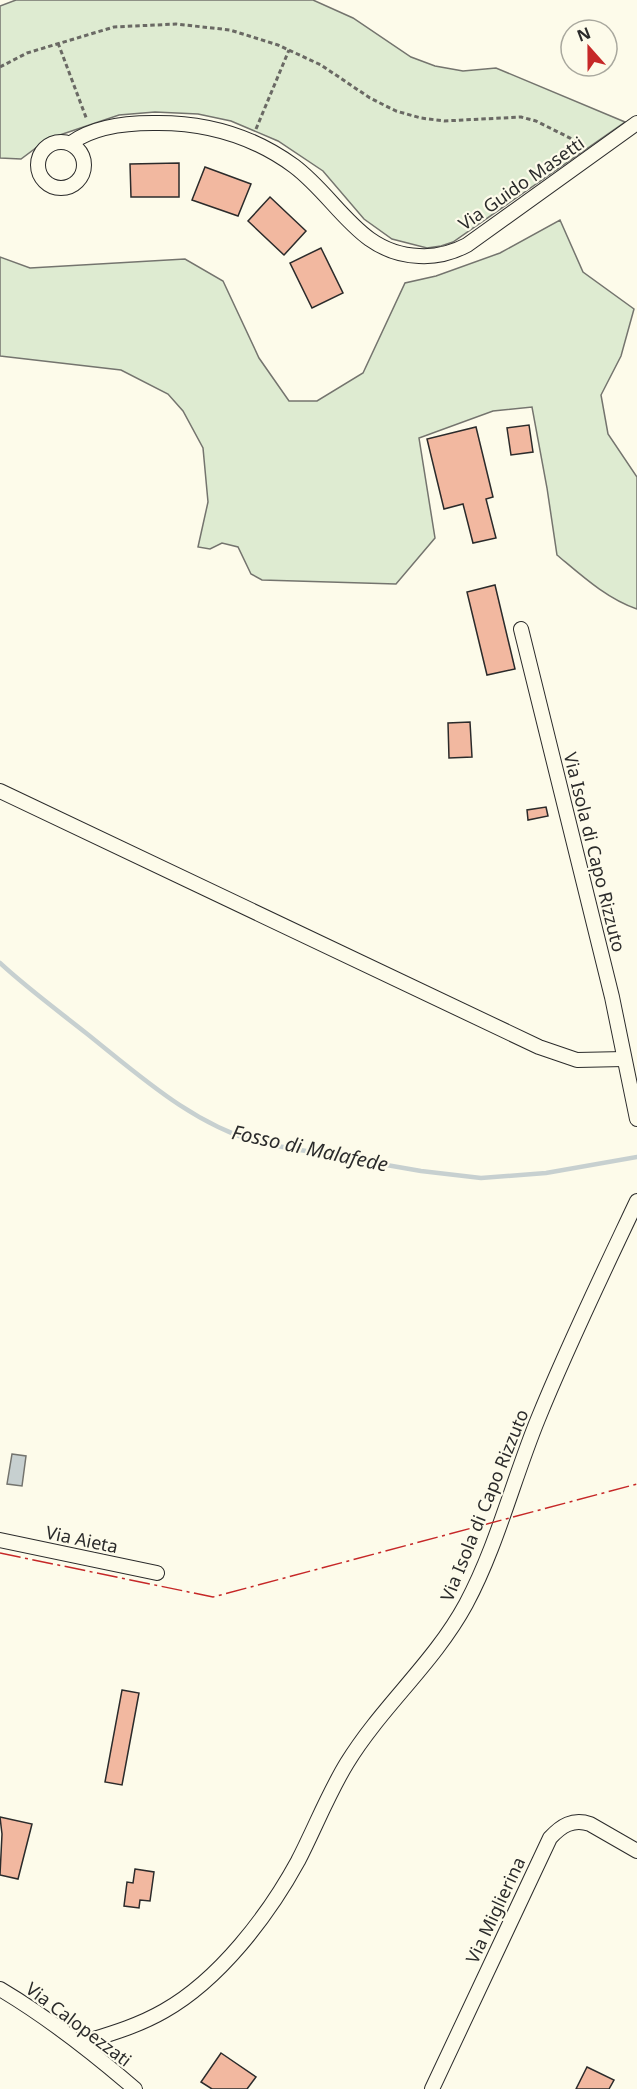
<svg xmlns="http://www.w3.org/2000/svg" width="637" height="2089" font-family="'Noto Sans',sans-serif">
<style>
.green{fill:#deebd1;stroke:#74746e;stroke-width:1.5}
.water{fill:#c7d0d0;stroke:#74746e;stroke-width:1.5}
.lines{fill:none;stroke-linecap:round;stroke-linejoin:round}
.stream{stroke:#c7d0d0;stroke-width:4.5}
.building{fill:#f2b8a0;stroke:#2b2b2b;stroke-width:1.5}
.street-casing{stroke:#2b2b2b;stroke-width:16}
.path{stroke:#6a6964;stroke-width:3;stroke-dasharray:4.5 3;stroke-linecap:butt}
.street{stroke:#fdfbea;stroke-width:14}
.power{stroke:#c62828;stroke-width:1.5;stroke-dasharray:21 4.5 3 4.5;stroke-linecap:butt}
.labels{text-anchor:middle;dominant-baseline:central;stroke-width:4.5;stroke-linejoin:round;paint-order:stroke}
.street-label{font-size:18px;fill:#2b2b2b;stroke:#fdfbea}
.water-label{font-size:20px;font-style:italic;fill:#2b2b2b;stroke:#fdfbea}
</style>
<rect width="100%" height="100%" fill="#fdfbea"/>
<g class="green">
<path d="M 16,0 L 313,0 L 353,18 L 411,57 L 435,66 L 463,71 L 496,68 L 625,122 L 453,242 L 441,246 L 427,248 L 392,239 L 364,219 L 323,171 L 278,141 L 231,121 L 198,114 L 155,112 L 119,115 L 48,139 L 21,159 L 0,158 L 0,6 Z"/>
<path d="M 560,220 L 583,272 L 634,309 L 621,356 L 601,395 L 608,434 L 637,477 L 637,609 C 607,599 581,575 557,555 L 547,488 L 532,407 L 493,411 L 419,438 L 435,538 L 396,584 L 262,580 L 251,574 L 238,547 L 222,543 L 210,549 L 198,547 L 208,502 L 203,448 L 183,411 L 168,394 L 121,370 L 0,356 L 0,257 L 30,268 L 185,259 L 223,281 L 259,358 L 289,401 L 317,401 L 363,373 L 405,283 L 436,276 L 500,253 Z"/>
</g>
<path class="water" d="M 12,1454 L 26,1456 L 22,1486 L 7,1484 Z"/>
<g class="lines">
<path class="stream" d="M 0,963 C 27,988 57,1010 86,1033 C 140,1076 192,1124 260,1143 L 421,1171 L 481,1178 L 546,1173 L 637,1157"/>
</g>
<g class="building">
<path d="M 179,163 L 179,197 L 131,197 L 130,164 Z"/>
<path d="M 205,167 L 251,184 L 238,216 L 192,200 Z"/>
<path d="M 270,197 L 306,231 L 284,255 L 248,221 Z"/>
<path d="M 321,248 L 343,293 L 312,308 L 290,263 Z"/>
<path d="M 529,425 L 533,452 L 511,455 L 507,428 Z"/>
<path d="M 476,427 L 493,497 L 486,499 L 496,538 L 473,543 L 463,504 L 444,509 L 427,439 Z"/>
<path d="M 495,585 L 515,669 L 487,675 L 467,592 Z"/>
<path d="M 470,722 L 472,757 L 449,758 L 448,723 Z"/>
<path d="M 546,807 L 548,816 L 528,820 L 527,810 Z"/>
<path d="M 122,1690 L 139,1693 L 122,1785 L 105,1782 Z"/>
<path d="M 0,1817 L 32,1824 L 18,1879 L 0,1875 L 2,1834 Z"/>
<path d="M 135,1869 L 154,1872 L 150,1901 L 140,1900 L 139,1908 L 124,1906 L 127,1882 L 133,1883 Z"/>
<path d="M 221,2053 L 256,2077 L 247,2089 L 212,2089 L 201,2082 Z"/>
<path d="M 587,2067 L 614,2080 L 609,2089 L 576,2089 Z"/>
</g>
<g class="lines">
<g class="street-casing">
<g id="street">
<circle cx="61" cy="165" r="23"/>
<path d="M 71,143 C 93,127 126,123 153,123 C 204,122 253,136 294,166 C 338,199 359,254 419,256 C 436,257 452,253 467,245 L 637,123"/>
<path d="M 521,629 L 612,997 L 637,1119"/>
<path d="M 0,791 L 539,1047 L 577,1060 L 624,1059"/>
<path d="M 0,1540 L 157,1573"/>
<path d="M 0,1989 C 49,2018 92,2052 135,2089"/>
<path d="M 81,2043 C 110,2034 138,2026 164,2011 C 219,1980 268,1916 298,1861 C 315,1828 328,1794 347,1763 C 382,1706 434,1663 466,1604 C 497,1546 513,1480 538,1419 C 568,1345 603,1273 637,1201"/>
<path d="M 432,2089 L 550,1838 C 561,1826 573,1818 590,1824 L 637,1851"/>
</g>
</g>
<g class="path">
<path d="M 58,43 L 87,120"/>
<path d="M 0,67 L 27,53 L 114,27 L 176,24 L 230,30 L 278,45 L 321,65 L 370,98 L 396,111 L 421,118 L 444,121 L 521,117 L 536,121 L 584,145"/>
<path d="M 256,129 L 289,50"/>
</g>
<use href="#street" class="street"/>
<path class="power" d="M 0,1553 L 213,1597 L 637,1484"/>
</g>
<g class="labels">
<g class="street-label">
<text transform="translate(521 183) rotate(-35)">Via Guido Masetti</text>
<text transform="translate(595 852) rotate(76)">Via Isola di Capo Rizzuto</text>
<text transform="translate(484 1505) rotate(-68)">Via Isola di Capo Rizzuto</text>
<text transform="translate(82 1539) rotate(12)">Via Aieta</text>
<text transform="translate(495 1910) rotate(-65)">Via Miglierina</text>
<text transform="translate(79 2024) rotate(37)">Via Calopezzati</text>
</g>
<g class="water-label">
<text transform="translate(310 1148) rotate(12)">Fosso di Malafede</text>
</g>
</g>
<g transform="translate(589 48) rotate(339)"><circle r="28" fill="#fdfbea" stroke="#a9a89e" stroke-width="1.5"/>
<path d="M0-4.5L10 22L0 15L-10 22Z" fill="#c62828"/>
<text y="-9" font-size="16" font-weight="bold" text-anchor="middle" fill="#2b2b2b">N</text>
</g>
</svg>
